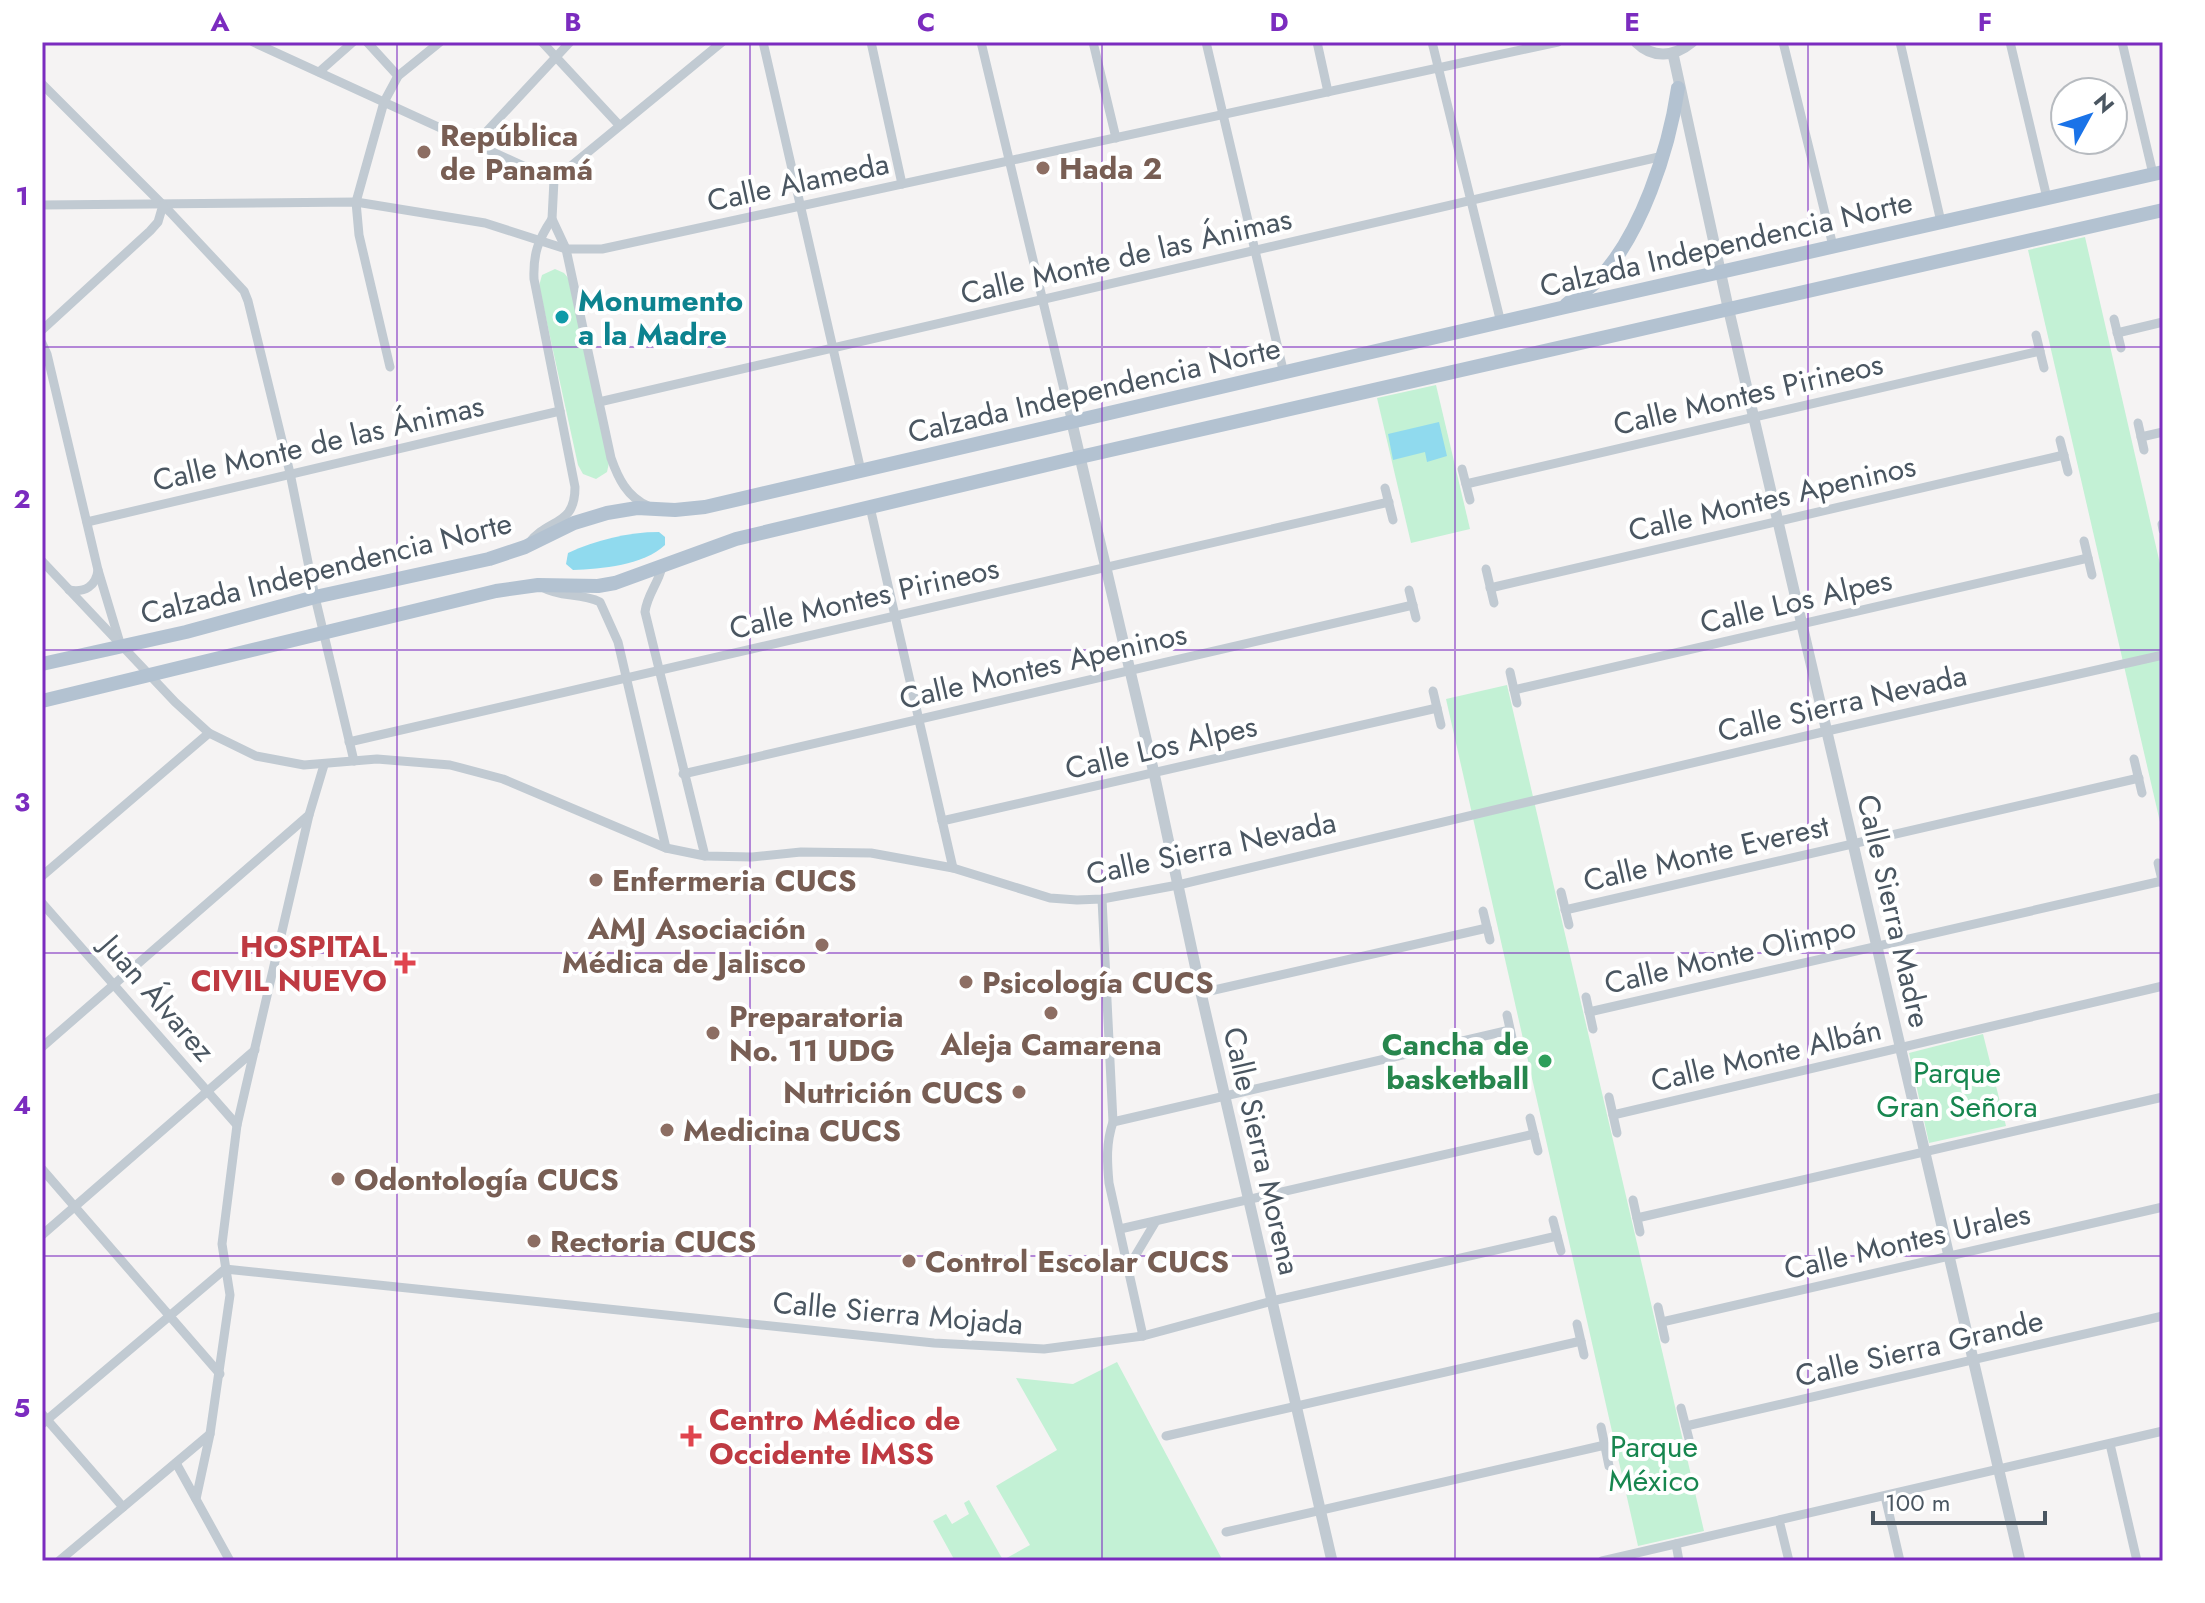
<svg xmlns="http://www.w3.org/2000/svg" width="2205" height="1603" font-family="Jost,sans-serif">
<style>
.green{fill:#c3f1d5}
.water{fill:#90daee}
.lines{fill:none;stroke-linecap:round;stroke-linejoin:round}
.minor{stroke:#c1cad2;stroke-width:9}
.tertiary{stroke:#c1cad2;stroke-width:11}
.primary{stroke:#b3c2d1;stroke-width:14}
.grid{fill:none;stroke:#7b2cbf;stroke-width:2;stroke-opacity:0.55}
.education-dot{fill:#8d6e63;stroke:#fff;stroke-width:3}
.culture-dot{fill:#0f9aa8;stroke:#fff;stroke-width:3}
.health-dot{fill:#e0444e;stroke:#fff;stroke-width:3}
.leisure-dot{fill:#2e9e5b;stroke:#fff;stroke-width:3}
.labels{text-anchor:middle;dominant-baseline:central;stroke-width:8;stroke-linejoin:round;paint-order:stroke}
.education-label{font-size:30px;font-weight:bold;fill:#785e54;stroke:#fff;text-anchor:start}
.street-label{font-size:30px;fill:#4a5661;stroke:#fff}
.culture-label{font-size:30px;font-weight:bold;fill:#0d838f;stroke:#fff;text-anchor:start}
.health-label{font-size:30px;font-weight:bold;fill:#be3a42;stroke:#fff;text-anchor:end}
.leisure-label{font-size:30px;font-weight:bold;fill:#27864d;stroke:#fff;text-anchor:end}
.park-label{font-size:30px;fill:#17864f;stroke:#fff}
.neatline{fill:none;stroke:#7b2cbf;stroke-width:3}
.grid-label{font-size:26px;text-anchor:middle;font-weight:bold;fill:#7b2cbf}
</style>
<rect width="100%" height="100%" fill="#f5f3f3"/>
<g class="green">
<path d="M 2085,237 L 2163,577 L 2163,835 L 2028,250 Z"/>
<path d="M 555,269 L 564,273 L 569,279 L 609,463 L 607,472 L 596,479 L 583,474 L 578,465 L 539,286 L 542,275 Z"/>
<path d="M 1436,385 L 1470,529 L 1411,543 L 1377,398 Z"/>
<path d="M 1507,685 L 1704,1531 L 1638,1546 L 1446,699 Z"/>
<path d="M 1983,1034 L 2006,1126 L 1929,1143 L 1909,1053 Z"/>
<path d="M 1117,1362 L 1223,1561 L 955,1561 L 933,1521 L 946,1514 L 952,1524 L 969,1514 L 964,1503 L 969,1500 L 1003,1560 L 1030,1545 L 996,1486 L 1057,1450 L 1016,1378 L 1073,1384 Z"/>
</g>
<g class="water">
<path d="M 1439,422 L 1447,456 L 1427,462 L 1425,452 L 1393,460 L 1388,434 Z"/>
<path d="M 659,532 L 665,537 L 665,545 C 644,565 601,569 573,570 L 566,564 L 568,553 C 596,540 628,532 659,532 Z"/>
</g>
<g class="lines">
<g class="minor">
<path d="M 253,42 L 554,180"/>
<path d="M 367,42 L 398,76"/>
<path d="M 542,42 L 619,125"/>
<path d="M 763,42 L 861,471"/>
<path d="M 871,42 L 902,184"/>
<path d="M 981,42 L 1072,423"/>
<path d="M 1093,42 L 1116,138"/>
<path d="M 1206,42 L 1284,374"/>
<path d="M 1317,42 L 1328,92"/>
<path d="M 1432,42 L 1501,323"/>
<path d="M 1783,42 L 1833,246"/>
<path d="M 1900,42 L 1941,222"/>
<path d="M 2010,42 L 2047,198"/>
<path d="M 2122,42 L 2153,174"/>
<path d="M 319,72 L 353,42"/>
<path d="M 42,84 L 170,212 L 244,291 L 248,301 L 290,473 L 315,597 L 354,761"/>
<path d="M 475,144 L 570,42"/>
<path d="M 554,180 L 552,219 L 566,249 L 611,458 C 618,478 627,497 648,506"/>
<path d="M 554,180 L 722,42"/>
<path d="M 42,205 L 356,202 L 485,223 L 566,249 L 602,249 L 1558,42"/>
<path d="M 2114,319 L 2121,348"/>
<path d="M 42,330 L 150,231 L 158,222 L 163,205"/>
<path d="M 2117,333 L 2163,322"/>
<path d="M 2036,335 L 2044,368"/>
<path d="M 42,343 L 47,354 L 98,570 L 120,643"/>
<path d="M 390,367 L 359,235 L 356,202 L 384,102 L 398,76 L 440,42"/>
<path d="M 599,402 L 1663,156"/>
<path d="M 2138,423 L 2144,450"/>
<path d="M 2141,437 L 2163,432"/>
<path d="M 2060,440 L 2068,472"/>
<path d="M 1462,469 L 1470,500"/>
<path d="M 1466,484 L 2040,351"/>
<path d="M 1385,488 L 1393,520"/>
<path d="M 870,507 L 953,868"/>
<path d="M 87,522 L 560,411"/>
<path d="M 2162,524 L 2163,530"/>
<path d="M 2084,541 L 2092,575"/>
<path d="M 528,544 C 549,517 575,527 575,487 L 534,279 C 533,254 538,240 552,219"/>
<path d="M 42,561 L 175,702 L 209,733 L 256,756 L 304,765 L 377,759 L 450,765 L 503,779 L 666,848 L 705,856 L 752,857 L 801,852 L 871,853 L 953,868 L 1050,898 L 1077,900 L 1102,899 L 1178,885 L 1827,731 L 2163,655"/>
<path d="M 662,567 C 658,584 647,595 645,612 L 705,856"/>
<path d="M 1486,569 L 1494,603"/>
<path d="M 544,588 C 560,597 581,593 600,602 L 618,642 L 666,848"/>
<path d="M 1490,588 L 2064,455"/>
<path d="M 69,590 C 85,593 96,586 98,570"/>
<path d="M 1409,590 L 1416,618"/>
<path d="M 1510,672 L 1517,703"/>
<path d="M 1514,690 L 2088,558"/>
<path d="M 1433,691 L 1441,725"/>
<path d="M 349,742 L 1389,502"/>
<path d="M 2134,759 L 2142,793"/>
<path d="M 683,774 L 1413,605"/>
<path d="M 942,821 L 1437,708"/>
<path d="M 2158,863 L 2163,884"/>
<path d="M 42,876 L 209,733"/>
<path d="M 1561,892 L 1569,925"/>
<path d="M 1102,899 L 1113,1122 C 1106,1143 1107,1161 1109,1183 L 1143,1336"/>
<path d="M 42,903 L 237,1125"/>
<path d="M 1565,910 L 2139,778"/>
<path d="M 1483,911 L 1490,940"/>
<path d="M 1201,993 L 1487,928"/>
<path d="M 1586,997 L 1593,1029"/>
<path d="M 1589,1012 L 2162,881"/>
<path d="M 1507,1015 L 1514,1047"/>
<path d="M 42,1047 L 309,815"/>
<path d="M 1609,1097 L 1617,1133"/>
<path d="M 1613,1115 L 2163,986"/>
<path d="M 1530,1118 L 1538,1151"/>
<path d="M 1113,1122 L 1510,1030"/>
<path d="M 42,1169 L 220,1374"/>
<path d="M 1633,1200 L 1640,1232"/>
<path d="M 1637,1218 L 2163,1097"/>
<path d="M 1553,1220 L 1561,1251"/>
<path d="M 1120,1229 L 1534,1134"/>
<path d="M 42,1235 L 255,1050"/>
<path d="M 1128,1268 L 1156,1221"/>
<path d="M 1658,1307 L 1665,1339"/>
<path d="M 1662,1322 L 2163,1207"/>
<path d="M 1577,1324 L 1584,1355"/>
<path d="M 1681,1408 L 1689,1439"/>
<path d="M 42,1414 L 123,1507"/>
<path d="M 42,1424 L 225,1269 L 934,1343 L 1044,1349 L 1143,1336 L 1272,1301 L 1557,1236"/>
<path d="M 1686,1426 L 2163,1316"/>
<path d="M 1601,1427 L 1609,1466"/>
<path d="M 1166,1436 L 1581,1341"/>
<path d="M 2110,1444 L 2137,1561"/>
<path d="M 176,1463 L 230,1561"/>
<path d="M 1885,1496 L 1900,1561"/>
<path d="M 196,1499 L 210,1434 L 230,1295 L 222,1244 L 237,1125 L 309,815 L 324,765"/>
<path d="M 1779,1520 L 1789,1561"/>
<path d="M 1226,1532 L 1605,1445"/>
<path d="M 1676,1544 L 1679,1561"/>
<path d="M 59,1561 L 210,1434"/>
<path d="M 1602,1561 L 2163,1431"/>
</g>
<g class="tertiary">
<path d="M 1636,42 C 1653,59 1674,57 1692,42"/>
<path d="M 1673,54 L 1728,307 L 2020,1561"/>
<path d="M 1072,423 L 1154,773 L 1201,993 L 1332,1561"/>
</g>
<g class="primary">
<path d="M 1566,305 C 1575,297 1587,290 1596,282 C 1641,237 1669,149 1678,88"/>
<path d="M 42,664 L 186,632 L 315,597 L 489,559 L 525,547 L 574,523 L 607,513 L 637,508 L 675,510 L 705,507 L 1561,308 L 2163,172"/>
<path d="M 42,701 L 496,591 L 538,585 L 598,586 L 615,583 L 736,539 L 1080,457 L 2163,210"/>
</g>
</g>
<path class="grid" d="M 397,42 L 397,1561M 750,42 L 750,1561M 1102,42 L 1102,1561M 1455,42 L 1455,1561M 1808,42 L 1808,1561M 42,347 L 2163,347M 42,650 L 2163,650M 42,953 L 2163,953M 42,1256 L 2163,1256"/>
<g class="education-dot">
<circle cx="424" cy="152" r="8"/>
<circle cx="1043" cy="168" r="8"/>
<circle cx="596" cy="880" r="8"/>
<circle cx="822" cy="945" r="8"/>
<circle cx="966" cy="982" r="8"/>
<circle cx="1051" cy="1013" r="8"/>
<circle cx="713" cy="1033" r="8"/>
<circle cx="1019" cy="1092" r="8"/>
<circle cx="667" cy="1130" r="8"/>
<circle cx="338" cy="1179" r="8"/>
<circle cx="534" cy="1241" r="8"/>
<circle cx="909" cy="1261" r="8"/>
</g>
<circle class="culture-dot" cx="562" cy="317" r="8"/>
<g class="health-dot">
<path d="M401 951h8v8h8v8h-8v8h-8v-8h-8v-8h8z"/>
<path d="M687 1424h8v8h8v8h-8v8h-8v-8h-8v-8h8z"/>
</g>
<circle class="leisure-dot" cx="1545" cy="1061" r="8"/>
<g class="labels">
<g class="education-label">
<text x="440" y="135">República<tspan x="440" dy="34">de Panamá</tspan></text>
<text x="1059" y="168">Hada 2</text>
<text x="612" y="880">Enfermeria CUCS</text>
<text x="806" y="928" text-anchor="end">AMJ Asociación<tspan x="806" dy="34">Médica de Jalisco</tspan></text>
<text x="982" y="982">Psicología CUCS</text>
<text x="729" y="1016">Preparatoria<tspan x="729" dy="34">No. 11 UDG</tspan></text>
<text x="1051" y="1044" text-anchor="middle">Aleja Camarena</text>
<text x="1003" y="1092" text-anchor="end">Nutrición CUCS</text>
<text x="683" y="1130">Medicina CUCS</text>
<text x="354" y="1179">Odontología CUCS</text>
<text x="550" y="1241">Rectoria CUCS</text>
<text x="925" y="1261">Control Escolar CUCS</text>
</g>
<g class="street-label">
<text transform="translate(798 182) rotate(-12)">Calle Alameda</text>
<text transform="translate(1726 244) rotate(-13)">Calzada Independencia Norte</text>
<text transform="translate(1126 256) rotate(-13)">Calle Monte de las Ánimas</text>
<text transform="translate(1094 390) rotate(-13)">Calzada Independencia Norte</text>
<text transform="translate(1748 394) rotate(-13)">Calle Montes Pirineos</text>
<text transform="translate(318 443) rotate(-13)">Calle Monte de las Ánimas</text>
<text transform="translate(1772 498) rotate(-13)">Calle Montes Apeninos</text>
<text transform="translate(326 568) rotate(-14)">Calzada Independencia Norte</text>
<text transform="translate(864 598) rotate(-13)">Calle Montes Pirineos</text>
<text transform="translate(1796 601) rotate(-13)">Calle Los Alpes</text>
<text transform="translate(1043 666) rotate(-13)">Calle Montes Apeninos</text>
<text transform="translate(1842 703) rotate(-13)">Calle Sierra Nevada</text>
<text transform="translate(1161 747) rotate(-13)">Calle Los Alpes</text>
<text transform="translate(1211 848) rotate(-12)">Calle Sierra Nevada</text>
<text transform="translate(1706 853) rotate(-13)">Calle Monte Everest</text>
<text transform="translate(1894 911) rotate(77)">Calle Sierra Madre</text>
<text transform="translate(1730 955) rotate(-13)">Calle Monte Olimpo</text>
<text transform="translate(158 998) rotate(49)">Juan Álvarez</text>
<text transform="translate(1766 1055) rotate(-13)">Calle Monte Albán</text>
<text transform="translate(1262 1151) rotate(77)">Calle Sierra Morena</text>
<text transform="translate(1907 1241) rotate(-13)">Calle Montes Urales</text>
<text transform="translate(898 1313) rotate(5)">Calle Sierra Mojada</text>
<text transform="translate(1919 1348) rotate(-13)">Calle Sierra Grande</text>
</g>
<g class="culture-label">
<text x="578" y="300">Monumento<tspan x="578" dy="34">a la Madre</tspan></text>
</g>
<g class="health-label">
<text x="387" y="946">HOSPITAL<tspan x="387" dy="34">CIVIL NUEVO</tspan></text>
<text x="709" y="1419" text-anchor="start">Centro Médico de<tspan x="709" dy="34">Occidente IMSS</tspan></text>
</g>
<g class="leisure-label">
<text x="1529" y="1044">Cancha de<tspan x="1529" dy="34">basketball</tspan></text>
</g>
<g class="park-label">
<text x="1957" y="1072">Parque<tspan x="1957" dy="34">Gran Señora</tspan></text>
<text x="1654" y="1446">Parque<tspan x="1654" dy="34">México</tspan></text>
</g>
</g>
<rect width="2205" height="1603" fill="none" stroke="#ffffff" stroke-width="88"/>
<g transform="translate(2089 116) rotate(50)"><circle r="38" fill="#ffffff" stroke="#b7bbc0" stroke-width="2"/>
<path d="M0-6L14 30L0 20L-14 30Z" fill="#1a73e8"/>
<text y="-12" font-size="22" font-weight="bold" text-anchor="middle" fill="#4a5661">N</text>
</g>
<path d="M1873 1511v12h172v-12" fill="none" stroke="#4a5661" stroke-width="4"/>
<text x="1885" y="1511" font-size="24" fill="#4a5661" stroke="#ffffff" stroke-width="6" paint-order="stroke">100 m</text>
<rect x="44" y="44" width="2117" height="1515" class="neatline"/>
<g class="grid-label">
<text x="220" y="31">A</text>
<text x="573" y="31">B</text>
<text x="926" y="31">C</text>
<text x="1279" y="31">D</text>
<text x="1632" y="31">E</text>
<text x="1985" y="31">F</text>
<text x="22" y="205">1</text>
<text x="22" y="508">2</text>
<text x="22" y="811">3</text>
<text x="22" y="1114">4</text>
<text x="22" y="1417">5</text>
</g>
</svg>
